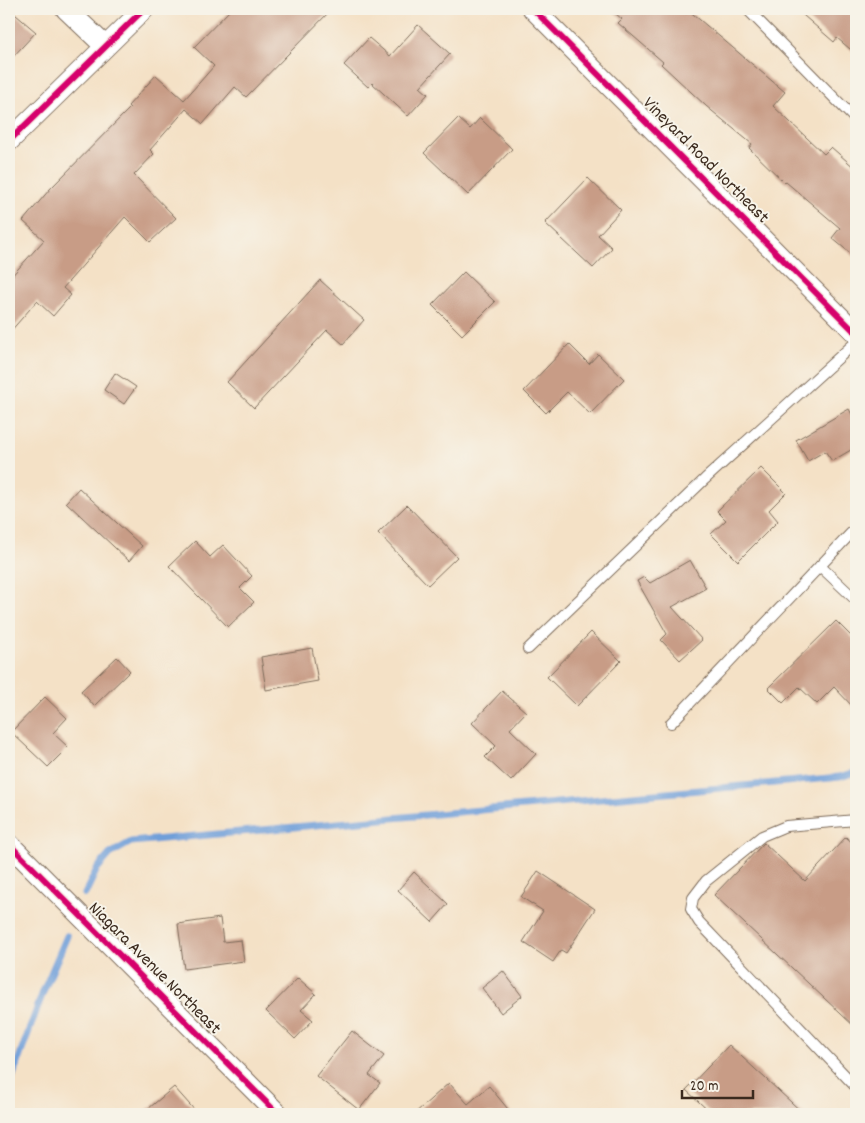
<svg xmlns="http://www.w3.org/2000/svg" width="865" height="1123" font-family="Dekko,sans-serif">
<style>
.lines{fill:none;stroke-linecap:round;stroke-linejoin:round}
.stream{stroke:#6f9fd9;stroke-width:7}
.building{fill:#c89c86}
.lane-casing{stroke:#7c6a59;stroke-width:12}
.street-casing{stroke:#7c6a59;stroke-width:22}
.lane{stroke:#fff;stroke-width:10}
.street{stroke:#fff;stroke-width:20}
.cycleway-casing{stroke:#f7f3e8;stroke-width:9}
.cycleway{stroke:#d6006c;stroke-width:6}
.labels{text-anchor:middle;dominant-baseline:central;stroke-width:4;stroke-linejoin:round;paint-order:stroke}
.street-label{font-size:18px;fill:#3b2a1e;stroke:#f7f3e8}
</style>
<rect width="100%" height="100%" fill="#f7f3e8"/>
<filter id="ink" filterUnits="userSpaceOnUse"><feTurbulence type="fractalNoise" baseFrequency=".02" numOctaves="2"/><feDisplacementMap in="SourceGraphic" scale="10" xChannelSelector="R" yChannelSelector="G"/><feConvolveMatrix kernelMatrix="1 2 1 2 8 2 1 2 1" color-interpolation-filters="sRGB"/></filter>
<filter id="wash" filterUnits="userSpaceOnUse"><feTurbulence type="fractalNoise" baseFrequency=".0096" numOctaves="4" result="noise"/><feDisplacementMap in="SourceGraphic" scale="20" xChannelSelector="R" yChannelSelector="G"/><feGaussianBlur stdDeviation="1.12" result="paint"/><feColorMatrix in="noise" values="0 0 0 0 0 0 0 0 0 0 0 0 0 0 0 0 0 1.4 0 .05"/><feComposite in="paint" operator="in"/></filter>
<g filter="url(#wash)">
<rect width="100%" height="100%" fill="#f4e1c6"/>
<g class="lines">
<g class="stream">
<path d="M 85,894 L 97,869 L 110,854 L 131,842 L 840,777 L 856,772"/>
<path d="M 9,1086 L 43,992 L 67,936"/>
</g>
</g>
<g id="blocks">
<g class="building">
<path d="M 9,9 L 36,32 L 9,61 Z"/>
<path d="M 231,9 L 332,9 L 246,97 L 235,87 L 203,124 L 186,109 L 150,150 L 154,154 L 134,175 L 176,218 L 150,242 L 125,217 L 63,288 L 71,295 L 53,316 L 37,301 L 9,333 L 9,279 L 44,240 L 23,221 L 50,189 L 130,108 L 128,106 L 156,75 L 184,100 L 214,66 L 194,47 Z"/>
<path d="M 610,9 L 687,9 L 785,92 L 773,106 L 824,154 L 831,147 L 856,169 L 856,258 L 832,238 L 840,228 L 786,182 L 785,183 L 749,148 L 752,144 L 706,106 L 661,64 L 663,62 L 618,23 L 622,19 Z"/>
<path d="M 796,9 L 856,9 L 856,54 L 837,38 L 834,42 Z"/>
<path d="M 418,25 L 450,54 L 420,87 L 428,94 L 408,116 L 372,83 L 368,87 L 344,65 L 369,38 L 390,56 Z"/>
<path d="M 458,118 L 470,129 L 480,118 L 512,149 L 468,195 L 424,153 Z"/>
<path d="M 588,178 L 621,210 L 598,235 L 612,248 L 593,268 L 545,223 Z"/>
<path d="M 464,272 L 495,302 L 462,335 L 432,305 Z"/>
<path d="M 320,280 L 364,320 L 343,344 L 327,330 L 254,408 L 227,382 Z"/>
<path d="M 569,344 L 589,364 L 598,354 L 624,379 L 590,414 L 567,392 L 546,413 L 524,391 Z"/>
<path d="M 115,373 L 136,387 L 124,404 L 104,390 Z"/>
<path d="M 849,409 L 856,422 L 856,447 L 832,461 L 825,451 L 808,461 L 796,440 Z"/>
<path d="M 761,468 L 786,493 L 769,510 L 778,521 L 738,561 L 711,534 L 726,520 L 717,511 Z"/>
<path d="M 79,488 L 142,546 L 129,561 L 66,502 Z"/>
<path d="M 407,505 L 457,557 L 428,585 L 378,533 Z"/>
<path d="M 195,541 L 210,557 L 223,545 L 252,576 L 240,588 L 254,602 L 228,627 L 169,566 Z"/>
<path d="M 690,560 L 706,588 L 672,607 L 702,640 L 680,660 L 661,640 L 667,634 L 637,581 L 644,577 L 650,583 Z"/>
<path d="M 836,621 L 856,641 L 856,710 L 834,687 L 817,704 L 799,687 L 783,703 L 768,688 Z"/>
<path d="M 591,632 L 621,661 L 577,706 L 547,677 Z"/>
<path d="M 312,648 L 318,681 L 266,690 L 261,657 Z"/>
<path d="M 117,657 L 130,671 L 94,706 L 81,691 Z"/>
<path d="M 502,691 L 526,712 L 510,729 L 536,754 L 511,781 L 485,757 L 496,746 L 472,723 Z"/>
<path d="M 45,697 L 67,718 L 53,733 L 68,747 L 48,767 L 11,732 Z"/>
<path d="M 846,837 L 856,846 L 856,1028 L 714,895 L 764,843 L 805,881 Z"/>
<path d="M 538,871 L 595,909 L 566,953 L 561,950 L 553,962 L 523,942 L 543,911 L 521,897 Z"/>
<path d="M 414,872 L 448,904 L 432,922 L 398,890 Z"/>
<path d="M 220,918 L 223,942 L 241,940 L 244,961 L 184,969 L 178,924 Z"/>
<path d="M 503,971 L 522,996 L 501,1013 L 482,988 Z"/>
<path d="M 298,978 L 316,994 L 301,1010 L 313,1020 L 295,1039 L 266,1011 Z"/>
<path d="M 352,1031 L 384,1056 L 369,1075 L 380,1083 L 359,1110 L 316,1076 Z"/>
<path d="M 729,1045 L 804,1114 L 712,1114 L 686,1090 Z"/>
<path d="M 449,1083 L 468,1104 L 489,1086 L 512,1114 L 414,1114 Z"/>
<path d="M 174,1087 L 198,1114 L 142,1114 Z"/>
</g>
</g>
</g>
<g filter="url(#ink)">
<use href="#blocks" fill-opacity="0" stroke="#7c6a59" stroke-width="1"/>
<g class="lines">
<g class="lane-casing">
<g id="lane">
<path d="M 747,9 L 856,120"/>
<path d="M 820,566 L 856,600"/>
<path d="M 528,649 L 705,479 L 856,342"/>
<path d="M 671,723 L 856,528"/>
<path d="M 856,820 L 786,826 L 762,836 L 706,881 L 693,898 L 691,909 L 699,922 L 856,1087"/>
</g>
</g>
<g class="street-casing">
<g id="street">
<path d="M 66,9 L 105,46"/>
<path d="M 533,9 L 856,333"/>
<path d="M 9,141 L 144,9"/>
<path d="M 9,844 L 278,1114"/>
</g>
</g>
<use href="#lane" class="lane"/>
<use href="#street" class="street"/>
<g class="cycleway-casing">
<g id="cycleway">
<path d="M 533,9 L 856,333"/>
<path d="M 9,141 L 144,9"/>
<path d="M 9,844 L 278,1114"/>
</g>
</g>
<use href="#cycleway" class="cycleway"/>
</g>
</g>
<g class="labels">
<g class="street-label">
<text transform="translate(705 161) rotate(45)">Vineyard Road Northeast</text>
<text transform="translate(154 969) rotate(45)">Niagara Avenue Northeast</text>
</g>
</g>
<rect width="865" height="1123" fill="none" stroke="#f7f3e8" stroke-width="30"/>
<path d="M682 1090v8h71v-8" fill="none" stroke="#3b2a1e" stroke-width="2.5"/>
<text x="690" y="1090" font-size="15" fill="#3b2a1e" stroke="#f7f3e8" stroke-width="4" paint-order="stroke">20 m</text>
</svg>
